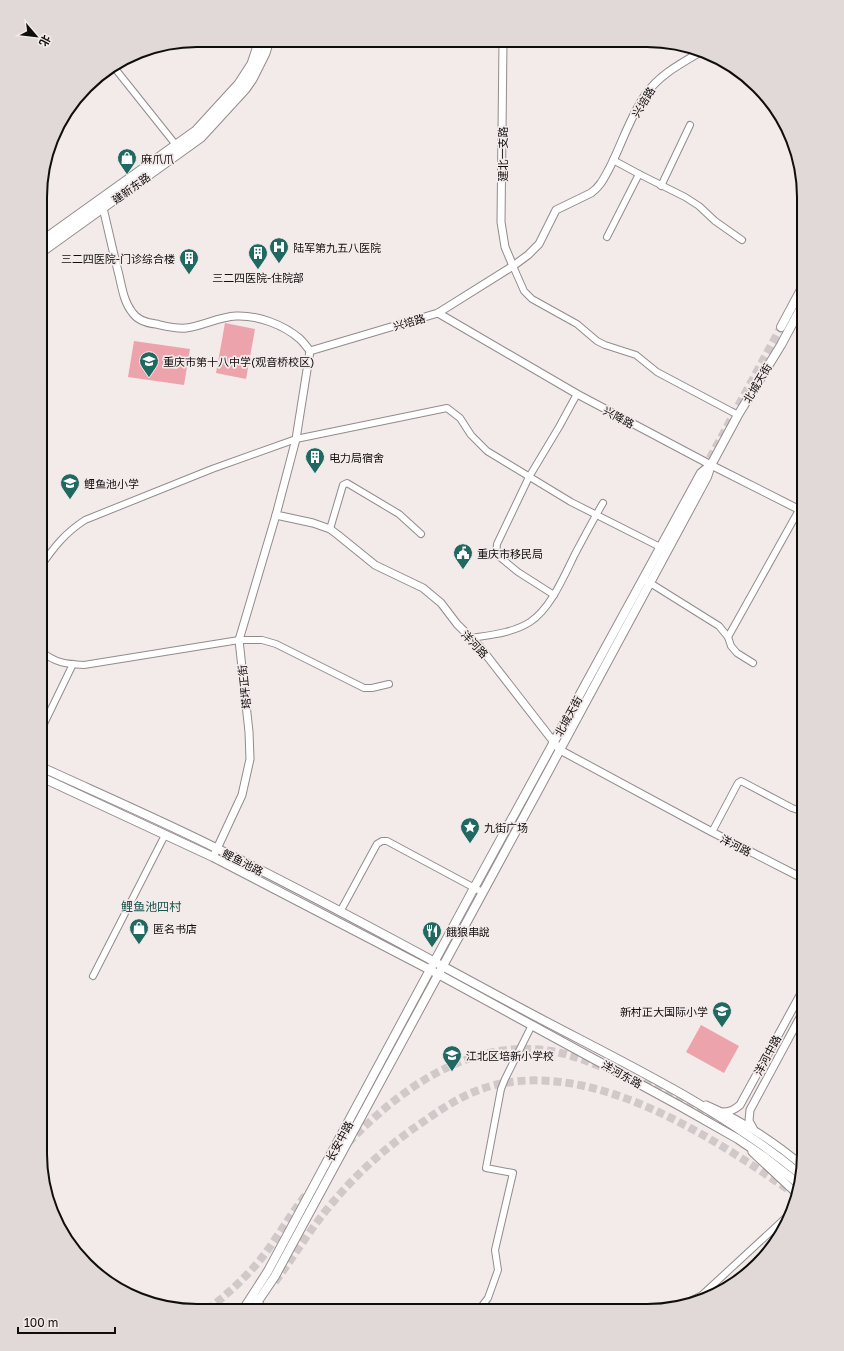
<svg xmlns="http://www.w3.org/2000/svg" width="844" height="1351" font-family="'Golos Text','Noto Sans SC',sans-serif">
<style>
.grass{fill:#eda3ac}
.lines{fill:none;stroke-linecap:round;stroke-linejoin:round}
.secondary-tunnel{stroke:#d1c9c9;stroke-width:8;stroke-dasharray:8 4;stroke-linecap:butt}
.minor-casing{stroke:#938b8c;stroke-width:8}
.tertiary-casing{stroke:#938b8c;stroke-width:9}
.secondary-casing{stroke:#938b8c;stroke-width:10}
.primary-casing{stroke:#938b8c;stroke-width:11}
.minor{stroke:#fff;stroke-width:6}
.tertiary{stroke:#fff;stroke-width:7}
.secondary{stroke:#fff;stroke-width:8}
.primary{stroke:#fff;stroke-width:9}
.labels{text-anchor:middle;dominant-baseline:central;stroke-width:3.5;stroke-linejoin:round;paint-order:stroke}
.street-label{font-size:11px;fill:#100d0d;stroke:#f3eaea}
.poi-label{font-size:11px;fill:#100d0d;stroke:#f3eaea;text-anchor:start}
.neighbourhood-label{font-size:12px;fill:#1a544e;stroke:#f3eaea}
.rim{fill:none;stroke:#100d0d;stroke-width:2}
</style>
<rect width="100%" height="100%" fill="#f3eaea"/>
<g class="grass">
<path d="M 225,323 L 255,329 L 246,379 L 216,373 Z"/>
<path d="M 134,341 L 190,349 L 184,385 L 128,377 Z"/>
<path d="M 701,1025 L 739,1046 L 724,1073 L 686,1052 Z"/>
</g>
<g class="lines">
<g class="secondary-tunnel">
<path d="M 704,469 L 781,327"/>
<path d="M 643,1083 L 702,1111 L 756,1146 L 800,1180"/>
<path d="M 348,1143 C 399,1090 466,1041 543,1050 C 565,1052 584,1060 604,1068"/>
<path d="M 324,1172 L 340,1151"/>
<path d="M 275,1282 C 295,1255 312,1226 334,1201 C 358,1172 387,1147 417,1126 C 440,1110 464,1093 491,1086 C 592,1059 709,1135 789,1190"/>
<path d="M 207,1310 C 229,1293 250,1274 267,1251 C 281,1231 293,1211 308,1192"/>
</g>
<g class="minor-casing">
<g id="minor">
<path d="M 114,66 L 117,71 L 176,145"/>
<path d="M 613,160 L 639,174 L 685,197 L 699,206 L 715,221 L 742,240"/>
<path d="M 661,186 L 690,125"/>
<path d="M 607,237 L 639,174"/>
<path d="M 513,266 L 524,291 L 532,299 L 577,324 L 597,341 L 605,345 L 636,355 L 657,372 L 738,415"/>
<path d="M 330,529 L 343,485 L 347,483 L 399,514 L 421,534"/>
<path d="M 41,566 C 54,547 65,533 85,520 L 212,469 L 296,439 L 447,408 L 460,418 L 471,435 L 487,451 L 571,502 L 664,549"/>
<path d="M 647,581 L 719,626 L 728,637 L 731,646 L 737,653 L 753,663"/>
<path d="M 554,595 L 518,572 L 496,554 L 497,544 L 529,477 L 559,427 L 577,394"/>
<path d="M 728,637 L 799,510"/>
<path d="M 471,638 C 490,635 513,633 530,622 C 551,608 564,576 575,554 C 584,537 593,520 603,503"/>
<path d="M 41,651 C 55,663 66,664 84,665 L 239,640 L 262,640 L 276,644 L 364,688 L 372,688 L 389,684"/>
<path d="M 41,730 L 73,664"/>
<path d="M 712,832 L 738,783 L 741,781 L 792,808 L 804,812"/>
<path d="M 340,912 L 377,844 L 382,841 L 387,841 L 482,892"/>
<path d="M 93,976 L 165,835"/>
<path d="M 257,1298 L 263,1310"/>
<path d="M 686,1303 L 702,1295 L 793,1211"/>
<path d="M 478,1311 L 488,1298 L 498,1270 L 495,1250 L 513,1173 L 486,1168 L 501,1089 L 505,1079 L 532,1025"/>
</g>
</g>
<g class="tertiary-casing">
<g id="tertiary">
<path d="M 503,41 L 501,222 L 505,247 L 513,266"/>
<path d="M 102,204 C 108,228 113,252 119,275 C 122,288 124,302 132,312 C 137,320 147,323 156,324 C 165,326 176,329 186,328 C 203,326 218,317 236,316 C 258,315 284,325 300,339 C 304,343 307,347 310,351 L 438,313 L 513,266 L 528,255 L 539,244 L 556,210 L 591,193 C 600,187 604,178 609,169 C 621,146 631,114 646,94 C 660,74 682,63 702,51"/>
<path d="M 438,313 L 577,394 L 711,465 L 804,512"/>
<path d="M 310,351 L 296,439 L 276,515 L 313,523 L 330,529 L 338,535 L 375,565 L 423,588 L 441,603 L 457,624 L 480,647 L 560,750 L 712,832 L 804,879"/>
<path d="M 215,853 L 242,795 L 250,759 L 249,732 L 239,640 L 276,515"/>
<path d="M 706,1105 C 743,1121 772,1140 803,1166"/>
<path d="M 722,1112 C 730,1112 734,1110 740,1105 L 804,988"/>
<path d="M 753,1128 L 749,1121 L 750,1110 L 804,1010"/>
<path d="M 752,1152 L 797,1194"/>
</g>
</g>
<g class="secondary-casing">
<g id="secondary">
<path d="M 781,327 L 804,284"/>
<path d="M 41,767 C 100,794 160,820 218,849 C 321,899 421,955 522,1009 C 617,1060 717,1105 801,1175"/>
<path d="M 41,777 L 213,857 L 438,974 L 680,1106 L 738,1139 L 763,1156 L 799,1184"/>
<path d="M 799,1163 L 804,1165"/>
<path d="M 243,1310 L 268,1271 L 474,888 L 701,473 L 711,465 L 738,415 L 781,345 L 804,302"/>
<path d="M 252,1310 L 275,1276 C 419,1009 564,744 707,477 L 711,465"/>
</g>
</g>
<g class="primary-casing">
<g id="primary">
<path d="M 41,242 L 196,131 L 239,84 L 252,64 L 260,40"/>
<path d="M 41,252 L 201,137 L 245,89 L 252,79 L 265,53 L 269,40"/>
</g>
</g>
<use href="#minor" class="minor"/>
<use href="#tertiary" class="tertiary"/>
<use href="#secondary" class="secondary"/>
<use href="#primary" class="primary"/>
</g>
<defs>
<g id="shop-pin" transform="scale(1)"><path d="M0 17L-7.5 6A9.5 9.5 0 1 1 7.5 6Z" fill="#1f6961" stroke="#f3eaea"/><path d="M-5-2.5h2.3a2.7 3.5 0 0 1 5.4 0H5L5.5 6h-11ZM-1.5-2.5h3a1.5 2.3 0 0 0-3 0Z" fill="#fff"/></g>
<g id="hospital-pin" transform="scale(1)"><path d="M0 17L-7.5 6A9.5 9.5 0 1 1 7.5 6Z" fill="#1f6961" stroke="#f3eaea"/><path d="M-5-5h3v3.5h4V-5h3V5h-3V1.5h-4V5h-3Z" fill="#fff"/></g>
<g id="building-pin" transform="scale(1)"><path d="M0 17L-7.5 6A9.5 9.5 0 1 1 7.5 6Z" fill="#1f6961" stroke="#f3eaea"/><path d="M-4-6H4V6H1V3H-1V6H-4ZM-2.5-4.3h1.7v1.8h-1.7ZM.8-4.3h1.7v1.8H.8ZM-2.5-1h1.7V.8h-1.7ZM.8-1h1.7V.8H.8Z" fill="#fff"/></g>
<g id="school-pin" transform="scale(1)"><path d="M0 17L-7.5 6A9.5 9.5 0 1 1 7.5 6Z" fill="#1f6961" stroke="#f3eaea"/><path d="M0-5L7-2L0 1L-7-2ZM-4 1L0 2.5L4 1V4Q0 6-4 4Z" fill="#fff"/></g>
<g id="civic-pin" transform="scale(1)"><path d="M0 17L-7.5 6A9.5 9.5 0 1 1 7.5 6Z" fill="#1f6961" stroke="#f3eaea"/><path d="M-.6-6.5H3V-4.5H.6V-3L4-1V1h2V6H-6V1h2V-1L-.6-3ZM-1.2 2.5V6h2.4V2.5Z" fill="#fff"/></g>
<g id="sight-pin" transform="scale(1)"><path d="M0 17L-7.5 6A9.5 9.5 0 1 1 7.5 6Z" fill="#1f6961" stroke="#f3eaea"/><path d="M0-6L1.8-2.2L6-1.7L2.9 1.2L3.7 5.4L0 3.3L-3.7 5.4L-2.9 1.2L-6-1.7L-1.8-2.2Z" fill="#fff"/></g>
<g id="restaurant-pin" transform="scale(1)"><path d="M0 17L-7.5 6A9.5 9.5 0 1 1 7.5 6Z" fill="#1f6961" stroke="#f3eaea"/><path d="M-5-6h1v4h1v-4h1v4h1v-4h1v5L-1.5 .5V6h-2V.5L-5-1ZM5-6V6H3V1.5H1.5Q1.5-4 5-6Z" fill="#fff"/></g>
</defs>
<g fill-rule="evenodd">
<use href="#shop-pin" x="127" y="158"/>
<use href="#hospital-pin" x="279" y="247"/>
<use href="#building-pin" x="258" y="253"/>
<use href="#building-pin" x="189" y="258"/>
<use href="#school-pin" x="149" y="361"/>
<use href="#building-pin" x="315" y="457"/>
<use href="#school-pin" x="70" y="483"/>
<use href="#civic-pin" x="463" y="553"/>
<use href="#sight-pin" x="470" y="827"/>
<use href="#shop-pin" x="139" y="928"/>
<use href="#restaurant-pin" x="432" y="931"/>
<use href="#school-pin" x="722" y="1011"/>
<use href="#school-pin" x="452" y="1055"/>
</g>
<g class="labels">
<g class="street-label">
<text transform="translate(643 102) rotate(-59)">兴培路</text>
<text transform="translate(502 154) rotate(-90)">建北一支路</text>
<text transform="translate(131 188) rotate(-36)">建新东路</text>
<text transform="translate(409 322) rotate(-16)">兴培路</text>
<text transform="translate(757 383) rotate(-59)">北城天街</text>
<text transform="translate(619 417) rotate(28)">兴降路</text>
<text transform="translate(475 644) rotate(47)">洋河路</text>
<text transform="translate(244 687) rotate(-96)">塔坪正街</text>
<text transform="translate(568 716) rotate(-61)">北城天街</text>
<text transform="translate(736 845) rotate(27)">洋河路</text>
<text transform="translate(243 862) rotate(27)">鲤鱼池路</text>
<text transform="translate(767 1055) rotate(-62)">洋河中路</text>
<text transform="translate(622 1074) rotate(29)">洋河东路</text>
<text transform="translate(339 1141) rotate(-62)">长安中路</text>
</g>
<g class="poi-label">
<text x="141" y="158">麻爪爪</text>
<text x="293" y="247">陆军第九五八医院</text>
<text x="175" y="258" text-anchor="end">三二四医院-门诊综合楼</text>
<text x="258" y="277" text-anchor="middle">三二四医院-住院部</text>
<text x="163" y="361">重庆市第十八中学(观音桥校区)</text>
<text x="329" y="457">电力局宿舍</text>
<text x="84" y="483">鲤鱼池小学</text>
<text x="477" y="553">重庆市移民局</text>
<text x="484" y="827">九街广场</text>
<text x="153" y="928">匿名书店</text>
<text x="446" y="931">餓狼串說</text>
<text x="708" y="1011" text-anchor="end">新村正大国际小学</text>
<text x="466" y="1055">江北区培新小学校</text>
</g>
<g class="neighbourhood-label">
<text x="151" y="906">鲤鱼池四村</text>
</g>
</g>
<path d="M0 0H844V1351H0ZM197 47H647A150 150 0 0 1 797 197V1154A150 150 0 0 1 647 1304H197A150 150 0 0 1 47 1154V197A150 150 0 0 1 197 47Z" fill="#e1d8d8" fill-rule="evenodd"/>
<path class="rim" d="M197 47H647A150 150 0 0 1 797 197V1154A150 150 0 0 1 647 1304H197A150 150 0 0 1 47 1154V197A150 150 0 0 1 197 47Z"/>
<g transform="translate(36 36) rotate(118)" stroke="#f3eaea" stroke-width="3" paint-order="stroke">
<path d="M0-3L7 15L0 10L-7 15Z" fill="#100d0d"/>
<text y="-6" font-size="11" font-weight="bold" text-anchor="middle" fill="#100d0d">北</text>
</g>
<path d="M18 1327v6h97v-6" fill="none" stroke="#100d0d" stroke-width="2"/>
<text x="24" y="1327" font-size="12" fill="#100d0d" stroke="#f3eaea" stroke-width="3" paint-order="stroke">100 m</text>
</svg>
